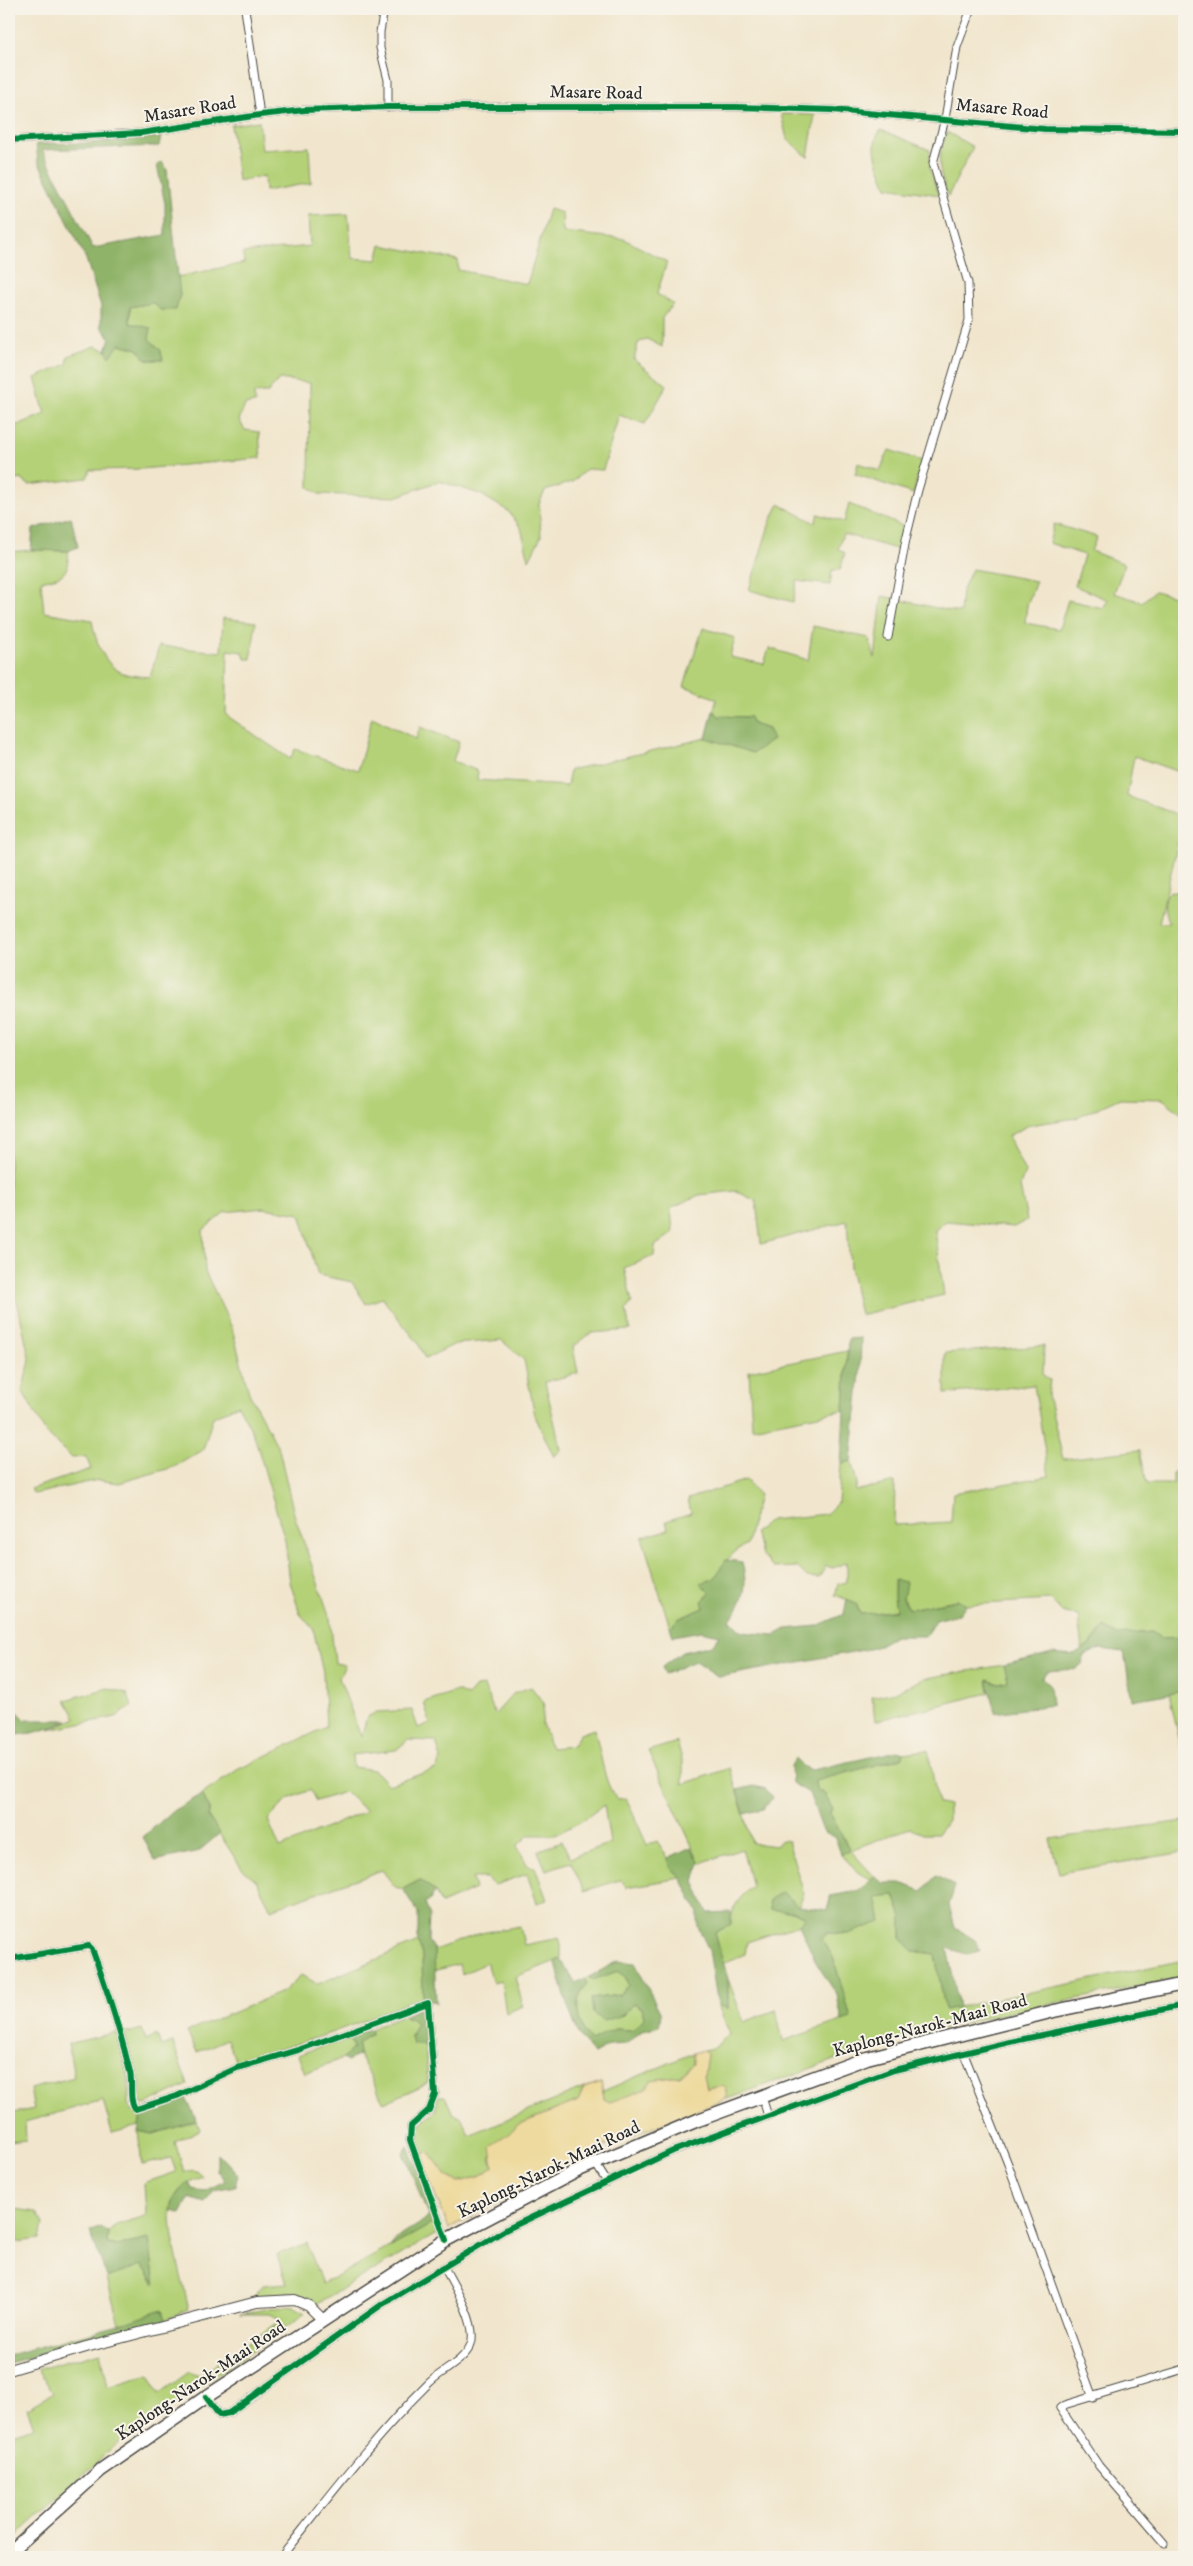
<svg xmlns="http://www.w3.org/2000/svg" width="1193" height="2566" font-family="'IM FELL DW Pica',serif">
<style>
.green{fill:#b4d177;stroke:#707e51;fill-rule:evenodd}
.forest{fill:#8fb368;stroke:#5d6f4a}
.sand{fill:#eeda9e;stroke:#8c8264}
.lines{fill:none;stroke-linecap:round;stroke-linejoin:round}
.street-casing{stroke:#494743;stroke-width:9}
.secondary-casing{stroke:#494743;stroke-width:12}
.highway-casing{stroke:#494743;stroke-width:15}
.street{stroke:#fff;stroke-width:7}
.secondary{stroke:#fff;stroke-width:10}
.highway{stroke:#fff;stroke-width:12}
.cycleway-casing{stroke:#f7f3e8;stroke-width:9}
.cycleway{stroke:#00873e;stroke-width:6}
.labels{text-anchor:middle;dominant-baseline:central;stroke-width:4;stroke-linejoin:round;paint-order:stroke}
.street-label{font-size:18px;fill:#2b2b2b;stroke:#f7f3e8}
</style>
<rect width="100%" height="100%" fill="#f7f3e8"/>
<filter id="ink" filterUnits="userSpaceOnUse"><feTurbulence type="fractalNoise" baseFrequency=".02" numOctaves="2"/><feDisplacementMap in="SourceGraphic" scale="10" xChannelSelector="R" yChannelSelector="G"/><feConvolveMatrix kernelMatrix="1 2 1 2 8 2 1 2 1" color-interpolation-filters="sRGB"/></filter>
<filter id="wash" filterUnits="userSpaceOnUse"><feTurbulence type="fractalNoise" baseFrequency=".0096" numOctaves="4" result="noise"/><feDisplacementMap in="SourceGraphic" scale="20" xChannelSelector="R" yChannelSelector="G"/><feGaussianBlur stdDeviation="1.12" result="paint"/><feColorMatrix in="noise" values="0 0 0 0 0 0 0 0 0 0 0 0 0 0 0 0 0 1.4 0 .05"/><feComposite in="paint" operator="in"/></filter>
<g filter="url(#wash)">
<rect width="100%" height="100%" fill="#f1e6cd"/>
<g class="green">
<path d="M 781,114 L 815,115 L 808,157 L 787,139 Z"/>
<path d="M 259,121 L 262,150 L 309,147 L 311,183 L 265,191 L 264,176 L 238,181 L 231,125 Z"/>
<path d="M 881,130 L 930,150 L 930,170 L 939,195 L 887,187 C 881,170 867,146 881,130 Z"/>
<path d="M 947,132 L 973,147 L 948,196 C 938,169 936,160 947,132 Z"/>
<path d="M 549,209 L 562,213 L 563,232 L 624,239 L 667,262 L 657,294 L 673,304 L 662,318 L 662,347 L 647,339 L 638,343 L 634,360 L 667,385 L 645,424 L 619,415 L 603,470 L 587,469 L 572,482 L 545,491 L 539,504 L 541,537 L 529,560 L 521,528 L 508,511 L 480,494 L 439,481 L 396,497 L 319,494 L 309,487 L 310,383 L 279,379 L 268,393 L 254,393 L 255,403 L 245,405 L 239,420 L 245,430 L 259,432 L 261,458 L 141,469 L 90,470 L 87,478 L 29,485 L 21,479 L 9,482 L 9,460 L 12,456 L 9,431 L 15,426 L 45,414 L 35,378 L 67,364 L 68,356 L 95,346 L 106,350 L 110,356 L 119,344 L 138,349 L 147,360 L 163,360 L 160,349 L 130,323 L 130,307 L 180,295 L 177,277 L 244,263 L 243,253 L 310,246 L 308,216 L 348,214 L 352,258 L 377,260 L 381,245 L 458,260 L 458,270 L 527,284 Z"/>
<path d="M 889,450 L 922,461 L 913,494 L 855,474 L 858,463 L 880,471 Z"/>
<path d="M 779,504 L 815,523 L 818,514 L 844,522 L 849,504 L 905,527 L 900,550 L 843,534 L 838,549 L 845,553 L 840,570 L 832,570 L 830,585 L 797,581 L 793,602 L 749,590 L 770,522 Z"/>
<path d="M 1054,524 L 1097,537 L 1091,551 L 1125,564 L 1114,593 L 1142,602 L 1155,591 L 1184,599 L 1184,774 L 1134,756 L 1127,796 L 1184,817 L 1159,923 L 1169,923 C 1164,912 1162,902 1170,891 L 1184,894 L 1184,1116 L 1163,1099 L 1120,1098 L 1076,1118 L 1029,1125 L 1008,1136 L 1025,1172 L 1020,1186 L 1027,1220 L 1014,1227 L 946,1221 L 935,1230 L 944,1295 L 860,1315 L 850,1267 L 847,1221 L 761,1244 L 756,1201 L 736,1191 L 699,1195 L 671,1208 L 673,1233 L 655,1246 L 654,1256 L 624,1268 L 632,1302 L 626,1310 L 630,1330 L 591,1333 L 573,1347 L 578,1373 L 545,1382 L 561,1450 L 554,1457 L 535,1416 L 524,1360 L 501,1340 L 455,1344 L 425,1359 L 418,1343 L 382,1298 L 366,1304 L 352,1282 L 318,1275 L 300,1214 L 264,1208 L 225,1212 L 203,1230 L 205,1271 L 232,1328 L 249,1393 L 279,1449 L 294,1514 L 330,1618 L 335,1663 L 345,1665 L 339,1678 L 361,1737 L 367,1717 L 377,1712 L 412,1710 L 418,1728 L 430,1723 L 424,1702 L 457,1691 L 468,1696 L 476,1687 L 484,1686 L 495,1714 L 514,1693 L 531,1687 L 544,1703 L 542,1724 L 551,1748 L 572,1746 L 580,1734 L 594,1729 C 601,1749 603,1784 617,1799 L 626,1798 L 647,1845 L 657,1841 L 668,1858 L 671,1869 L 681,1878 L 627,1887 L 620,1880 L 584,1891 L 571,1862 L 546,1870 L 538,1851 L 562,1841 L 570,1858 L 610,1843 L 604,1805 L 580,1822 L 555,1835 L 529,1835 L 517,1846 L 528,1866 L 535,1867 L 547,1900 L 537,1903 L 527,1874 L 495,1885 L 486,1878 L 472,1878 L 475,1889 L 441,1904 L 435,1891 L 420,1880 L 403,1889 L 395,1887 L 382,1870 L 271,1909 L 256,1880 L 242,1869 L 208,1816 L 210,1808 L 201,1795 L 237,1770 L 326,1727 L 323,1673 L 313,1628 L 300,1614 L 290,1582 L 285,1540 L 254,1435 L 238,1405 L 213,1417 L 203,1450 L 174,1467 L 119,1483 L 98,1480 L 34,1494 L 30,1489 L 91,1469 L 86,1457 L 72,1458 L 46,1433 L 22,1390 L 30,1361 L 17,1301 L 9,1295 L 9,552 L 31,550 L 68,551 C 69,576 63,576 41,581 L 44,612 L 92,620 C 95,640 104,668 126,674 C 134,676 142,676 150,677 L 159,646 L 221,652 L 223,618 L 256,622 L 251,659 L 245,659 L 243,652 L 228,650 L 226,715 L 290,759 L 295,749 L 358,770 L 372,717 L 416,739 L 420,727 L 459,742 L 453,761 L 478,771 L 477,780 L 567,786 L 570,770 L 706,738 L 753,752 L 768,729 L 753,724 L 749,717 L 719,716 L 713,711 L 717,699 L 684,686 L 703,628 L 735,638 L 730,657 L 764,664 L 769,648 L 808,660 L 813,626 L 869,638 L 875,658 L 882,596 L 960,613 L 962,591 L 972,569 L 1036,581 L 1027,605 L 1025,623 L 1059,629 L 1068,600 L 1103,608 L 1108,600 L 1075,586 L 1084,555 L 1049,543 ZM 408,1740 L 436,1741 L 441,1759 L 436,1769 L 388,1785 L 374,1770 L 353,1767 L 352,1755 L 396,1750 ZM 310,1790 L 316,1801 L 345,1792 L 366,1811 L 280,1848 L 268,1820 L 288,1799 Z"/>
<path d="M 1044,1346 L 1043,1375 L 1050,1380 L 1048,1395 L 1063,1459 L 1140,1450 L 1147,1484 L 1173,1484 L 1173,1472 L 1184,1470 L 1184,1637 L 1160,1638 L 1152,1632 L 1117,1635 L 1104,1627 L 1090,1645 L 1082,1650 L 1078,1616 L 1062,1612 L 1051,1600 L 966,1605 L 957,1600 L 909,1609 L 894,1580 L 894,1596 L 897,1610 L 860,1615 L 856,1603 L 835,1595 L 838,1584 L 847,1582 L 847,1562 L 833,1568 L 826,1566 L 819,1578 L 807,1577 L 797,1567 L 773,1568 L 762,1555 L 755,1532 L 771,1520 L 826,1514 L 838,1502 L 841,1464 L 851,1461 L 857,1483 L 855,1491 L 895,1482 L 894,1525 L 951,1522 L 953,1493 L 1049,1476 L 1034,1385 L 945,1394 L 945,1353 Z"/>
<path d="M 847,1351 L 844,1410 L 752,1428 L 749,1371 Z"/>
<path d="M 746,1480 L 759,1495 L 747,1544 C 720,1558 715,1583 704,1608 L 678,1619 L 670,1627 L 642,1537 L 668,1530 L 666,1521 L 691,1513 L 688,1499 Z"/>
<path d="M 1004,1665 L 1009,1681 L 999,1683 L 987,1679 L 989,1693 L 875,1721 L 872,1697 L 895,1692 L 926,1678 Z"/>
<path d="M 108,1688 L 127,1693 L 132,1706 L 116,1717 L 49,1730 L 76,1718 L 66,1700 Z"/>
<path d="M 1184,1691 L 1184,1747 L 1181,1747 L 1169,1693 Z"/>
<path d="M 677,1742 L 683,1763 L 683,1784 L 730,1768 L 752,1843 L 776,1846 L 781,1840 L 788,1841 L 804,1894 L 798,1906 L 769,1900 L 770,1910 L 792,1911 L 806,1917 L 799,1925 L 747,1942 L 745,1954 L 723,1963 L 715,1933 L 731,1924 C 731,1906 740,1898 752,1886 L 742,1849 L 700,1863 L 648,1751 Z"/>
<path d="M 928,1750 L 938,1804 L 948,1805 L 948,1820 L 938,1834 L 923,1834 L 910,1828 L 850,1850 L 874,1876 L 871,1879 L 857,1872 L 841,1854 L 850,1850 L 830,1813 L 832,1808 L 825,1794 L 816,1789 L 814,1781 L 902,1758 L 904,1753 Z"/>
<path d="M 1184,1821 L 1184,1852 L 1059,1873 L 1050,1839 Z"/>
<path d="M 894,1895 L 902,1917 L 902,1939 L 913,1951 L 935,1954 L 945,2010 L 1184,1960 L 1184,1977 L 974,2020 L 864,2049 L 727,2099 L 724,2086 L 707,2089 L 704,2076 L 707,2054 L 703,2050 L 713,2048 L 730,2034 L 718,2005 L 728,2009 L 728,1979 L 744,2022 L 776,2010 L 783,2041 L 850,2018 L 833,1957 L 822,1939 L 827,1933 L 848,1934 L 876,1896 Z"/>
<path d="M 520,1926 L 524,1945 L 559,1938 L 561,1944 L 561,1959 L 515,1977 L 523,2006 L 506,2013 L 501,1981 L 493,1983 L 487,1963 L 462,1974 L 459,1964 L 433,1971 L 434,1950 L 481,1933 Z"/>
<path d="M 418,1942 L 422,1956 L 423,1999 L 328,2034 L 236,2063 L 227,2039 L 197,2052 L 187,2032 L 284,1991 L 301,1975 L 318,1984 Z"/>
<path d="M 618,1971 L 625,1976 L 628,1985 L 619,1995 L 591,1999 L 623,2015 L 634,2003 L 642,2008 L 644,2018 L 632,2030 L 615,2029 L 591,2041 C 577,2025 571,1998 588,1984 L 585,1978 L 589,1977 L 593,1979 Z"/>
<path d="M 403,2016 L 411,2018 L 416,2024 L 411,2036 L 413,2044 L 425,2045 L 428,2083 L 384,2103 L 359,2055 L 358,2044 L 371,2034 L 370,2029 Z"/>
<path d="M 142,2029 L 146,2040 L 157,2035 L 161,2047 L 173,2043 L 188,2085 L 145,2105 L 140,2104 L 136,2099 L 135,2081 L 124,2034 Z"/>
<path d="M 117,2032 L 129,2079 L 128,2105 L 133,2111 L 142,2111 L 139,2126 L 112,2133 L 103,2100 L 25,2122 L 26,2140 L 9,2142 L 9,2114 L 34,2109 L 30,2089 L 74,2077 L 68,2044 Z"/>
<path d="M 350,2035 L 353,2048 L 343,2058 L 305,2073 L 298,2055 Z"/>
<path d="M 693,2053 L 693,2064 L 680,2076 L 651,2080 L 646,2089 L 610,2103 L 604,2099 L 603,2091 Z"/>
<path d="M 584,2088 L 578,2101 L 520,2124 L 491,2157 L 494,2167 L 478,2177 L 459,2182 L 447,2176 L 429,2152 L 419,2156 L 413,2139 L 414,2129 L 435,2111 L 438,2096 L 445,2096 L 453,2114 L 462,2118 L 469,2135 Z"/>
<path d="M 197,2121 L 200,2130 L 175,2142 L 184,2172 C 192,2170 197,2169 202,2176 C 191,2181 178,2187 173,2200 C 165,2223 184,2284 189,2310 L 165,2320 L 162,2311 L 119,2325 L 107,2278 L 142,2265 L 154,2282 L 149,2239 L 117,2246 L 107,2243 L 108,2231 L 116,2225 L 146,2216 L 144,2183 L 176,2172 L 171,2158 L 142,2165 L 138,2131 L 153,2134 Z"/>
<path d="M 13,2197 L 15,2209 L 37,2212 L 43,2224 L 40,2239 L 9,2243 L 9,2198 Z"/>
<path d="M 437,2221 L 440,2232 L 316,2304 C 294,2288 278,2293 253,2297 L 263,2285 L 287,2283 L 277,2255 L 307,2243 L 322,2284 Z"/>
<path d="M 280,2306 L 295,2307 L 306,2313 L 117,2444 L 12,2540 L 9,2537 L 13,2496 L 9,2488 L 9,2435 L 34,2427 L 27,2408 L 53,2393 L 38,2369 L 101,2352 L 108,2387 L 149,2374 L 159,2394 L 189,2372 L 199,2376 L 282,2320 L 270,2314 L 240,2314 Z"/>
</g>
<g class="forest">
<path d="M 161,136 L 159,146 L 42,150 L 93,248 L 165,235 L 165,204 L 157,165 L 162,162 L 167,170 L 180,295 L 176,310 L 160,310 L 153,303 L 130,307 L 130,323 L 151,328 L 149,339 L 160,349 L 163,360 L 147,360 L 138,349 L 120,344 L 110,357 L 106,350 L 110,338 L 101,327 L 101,306 L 86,259 L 38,161 L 36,144 L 92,143 Z"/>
<path d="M 71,517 L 78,547 L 68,551 L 31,550 L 33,529 Z"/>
<path d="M 713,711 L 719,716 L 750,717 L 753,724 L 768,729 L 773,740 L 753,753 L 706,738 Z"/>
<path d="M 861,1338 L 860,1373 L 851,1461 L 841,1464 L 848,1339 Z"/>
<path d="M 726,1560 L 742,1562 C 748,1587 745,1599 730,1620 L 742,1632 L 775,1635 L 786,1629 L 817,1626 L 844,1614 L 847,1599 L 856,1603 L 860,1614 L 896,1611 L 894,1596 L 895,1580 L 906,1582 L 903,1599 L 909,1609 L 957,1600 L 966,1605 L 959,1614 L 936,1620 L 925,1636 L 895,1636 L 874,1648 L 719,1677 L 695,1661 L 665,1674 L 662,1667 L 682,1652 L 712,1645 L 720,1635 L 701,1631 L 673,1636 L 670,1627 L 678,1619 L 704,1608 L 702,1601 L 710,1593 L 700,1583 L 714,1579 Z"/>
<path d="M 1104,1627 L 1117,1635 L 1152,1632 L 1160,1638 L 1184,1637 L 1184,1691 L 1132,1700 L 1124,1652 L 1101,1649 L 1084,1655 L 1082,1664 L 1076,1669 L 1047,1671 L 1042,1678 L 1050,1686 L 1052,1705 L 995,1713 L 987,1679 L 999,1683 L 1008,1681 L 1004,1665 L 1052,1653 L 1074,1655 L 1090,1645 Z"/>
<path d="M 14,1708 L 26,1720 L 68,1720 C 48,1730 31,1735 9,1735 L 9,1709 Z"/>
<path d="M 897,1751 L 904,1753 L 902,1758 L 815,1781 L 816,1789 L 825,1794 L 832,1808 L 830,1813 L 850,1851 L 841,1854 L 835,1837 L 823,1831 L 809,1793 L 792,1783 L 791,1766 L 795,1759 L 802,1766 L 812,1770 Z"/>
<path d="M 754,1786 L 766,1789 L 772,1799 L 763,1809 L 744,1814 L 737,1790 Z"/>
<path d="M 201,1795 L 210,1808 L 208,1817 L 220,1833 L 199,1851 L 155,1861 L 143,1837 L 174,1810 Z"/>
<path d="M 691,1847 L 700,1863 L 694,1881 L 707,1913 L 731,1912 L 731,1924 L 715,1933 L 728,1979 L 728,2009 L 718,2005 L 709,1950 L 698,1927 L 698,1913 L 681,1878 L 671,1869 L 668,1858 Z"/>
<path d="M 874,1876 L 883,1883 L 901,1883 L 922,1891 L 936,1876 L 955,1886 L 949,1905 L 955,1928 L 975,1940 L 980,1951 L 967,1954 L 947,1948 L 959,2007 L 945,2010 L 935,1954 L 913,1951 L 902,1939 L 902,1917 L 894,1895 L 876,1897 L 881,1922 L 848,1934 L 827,1933 L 822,1939 L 833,1957 L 851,2018 L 842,2021 L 837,1995 L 817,1964 L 799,1925 L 806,1917 L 792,1911 L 770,1910 L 769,1900 L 782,1892 L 798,1906 L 828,1910 L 830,1896 L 859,1891 Z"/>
<path d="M 420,1880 L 435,1891 L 430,1900 L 425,1902 L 429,1914 L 428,1941 L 434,1950 L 436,2003 L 430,1999 L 423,1999 L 422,1956 L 418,1942 L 418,1913 L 403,1889 Z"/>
<path d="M 561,1959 L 575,1983 L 585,1978 L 588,1984 C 571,1998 577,2025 591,2041 L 615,2029 L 632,2030 L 644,2018 L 642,2008 L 634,2003 L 623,2015 L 604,2021 L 593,2014 L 591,1999 L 619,1995 L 628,1985 L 625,1976 L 618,1971 L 593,1980 L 589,1977 L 618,1961 L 635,1963 L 661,2014 L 659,2026 L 643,2030 L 626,2044 L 610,2045 L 594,2054 C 572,2035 564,1990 555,1961 Z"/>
<path d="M 423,2007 L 427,2011 L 425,2045 L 413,2045 L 411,2036 L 416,2024 L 411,2018 L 403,2016 Z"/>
<path d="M 370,2029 L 371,2033 L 358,2044 L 359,2055 L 347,2061 L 343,2058 L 353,2048 L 350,2035 Z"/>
<path d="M 185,2096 L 197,2121 L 153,2134 L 138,2131 L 142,2111 Z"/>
<path d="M 408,2146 L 437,2221 L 391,2247 C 397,2232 418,2229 428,2216 L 404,2153 Z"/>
<path d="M 217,2153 L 238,2175 L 235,2186 L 214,2190 L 205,2203 L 189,2198 L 181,2214 L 171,2210 C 173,2199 178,2188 189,2182 L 192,2189 L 204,2191 L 225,2181 L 217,2170 Z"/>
<path d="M 100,2228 L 108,2231 L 107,2243 L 117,2246 L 149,2239 L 155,2284 L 142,2265 L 107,2278 L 90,2231 Z"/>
<path d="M 162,2310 L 165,2320 L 9,2363 L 9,2355 L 119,2325 Z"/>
</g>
<path class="sand" d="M 703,2050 L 707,2054 L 704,2076 L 707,2089 L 725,2086 L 727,2099 L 605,2146 L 449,2228 L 419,2156 L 429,2152 L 447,2176 L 459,2182 L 478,2177 L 494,2167 L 491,2146 L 520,2124 L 578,2101 L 584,2088 L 601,2082 L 604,2099 L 610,2102 L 646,2089 L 651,2080 L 680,2076 L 693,2064 L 693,2053 Z"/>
</g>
<g filter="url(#ink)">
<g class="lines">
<g class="street-casing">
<g id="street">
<path d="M 245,9 L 260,115"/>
<path d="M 384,9 L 380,32 L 380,48 L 388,80 L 388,107"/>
<path d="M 9,140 L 141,133 L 260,115 L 305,110 L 388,107 L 736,107 L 832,110 L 1045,129 L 1184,131"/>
<path d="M 888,637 L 906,539 L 918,490 L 969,320 L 968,283 L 933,163 L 945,119 L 957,47 L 971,9"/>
<path d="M 9,1959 L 89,1946 L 92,1949 C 107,1989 120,2030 130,2072 C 133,2083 128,2101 136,2109 L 177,2096 L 237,2068 L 298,2050 L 428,2003 L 435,2094 L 429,2110 L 411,2126 L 410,2140 L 446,2240"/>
<path d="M 964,2054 L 1008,2164 L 1093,2398"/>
<path d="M 762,2097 L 768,2116"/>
<path d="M 595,2163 L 607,2182"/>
<path d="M 206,2397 L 219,2415 L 229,2413 L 384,2303 L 507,2229 L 673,2151 L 894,2070 L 1005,2043 L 1184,2005"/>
<path d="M 1165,2543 L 1099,2466 L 1060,2408 L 1064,2405 L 1184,2369"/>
<path d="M 281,2557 C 328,2498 375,2436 429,2383 C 441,2371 465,2361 471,2344 C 478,2324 454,2286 444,2267"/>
</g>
</g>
<g class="secondary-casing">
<path id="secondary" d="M 9,2370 L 86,2347 L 257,2302 L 295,2300 L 309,2306 L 323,2320"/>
</g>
<g class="highway-casing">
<path id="highway" d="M 9,2553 L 101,2470 L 206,2397 L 446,2240 L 581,2169 L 698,2120 L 867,2058 L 1054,2011 L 1184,1984"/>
</g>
<use href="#street" class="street"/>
<use href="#secondary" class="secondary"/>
<use href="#highway" class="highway"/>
<g class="cycleway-casing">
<g id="cycleway">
<path d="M 9,140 L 141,133 L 260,115 L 305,110 L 388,107 L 736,107 L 832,110 L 1045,129 L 1184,131"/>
<path d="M 9,1959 L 89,1946 L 92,1949 C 107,1989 120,2030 130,2072 C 133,2083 128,2101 136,2109 L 177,2096 L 237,2068 L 298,2050 L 428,2003 L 435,2094 L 429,2110 L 411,2126 L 410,2140 L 446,2240"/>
<path d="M 206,2397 L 219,2415 L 229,2413 L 384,2303 L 507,2229 L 673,2151 L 894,2070 L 1005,2043 L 1184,2005"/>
</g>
</g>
<use href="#cycleway" class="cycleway"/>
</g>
</g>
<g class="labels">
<g class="street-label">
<text transform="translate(596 93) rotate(1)">Masare Road</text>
<text transform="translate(1002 109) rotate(5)">Masare Road</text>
<text transform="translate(190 110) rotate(-9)">Masare Road</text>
<text transform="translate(930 2026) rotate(-15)">Kaplong-Narok-Maai Road</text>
<text transform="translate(549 2170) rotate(-26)">Kaplong-Narok-Maai Road</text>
<text transform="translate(201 2381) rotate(-34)">Kaplong-Narok-Maai Road</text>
</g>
</g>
<rect width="1193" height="2566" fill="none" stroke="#f7f3e8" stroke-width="30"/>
</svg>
